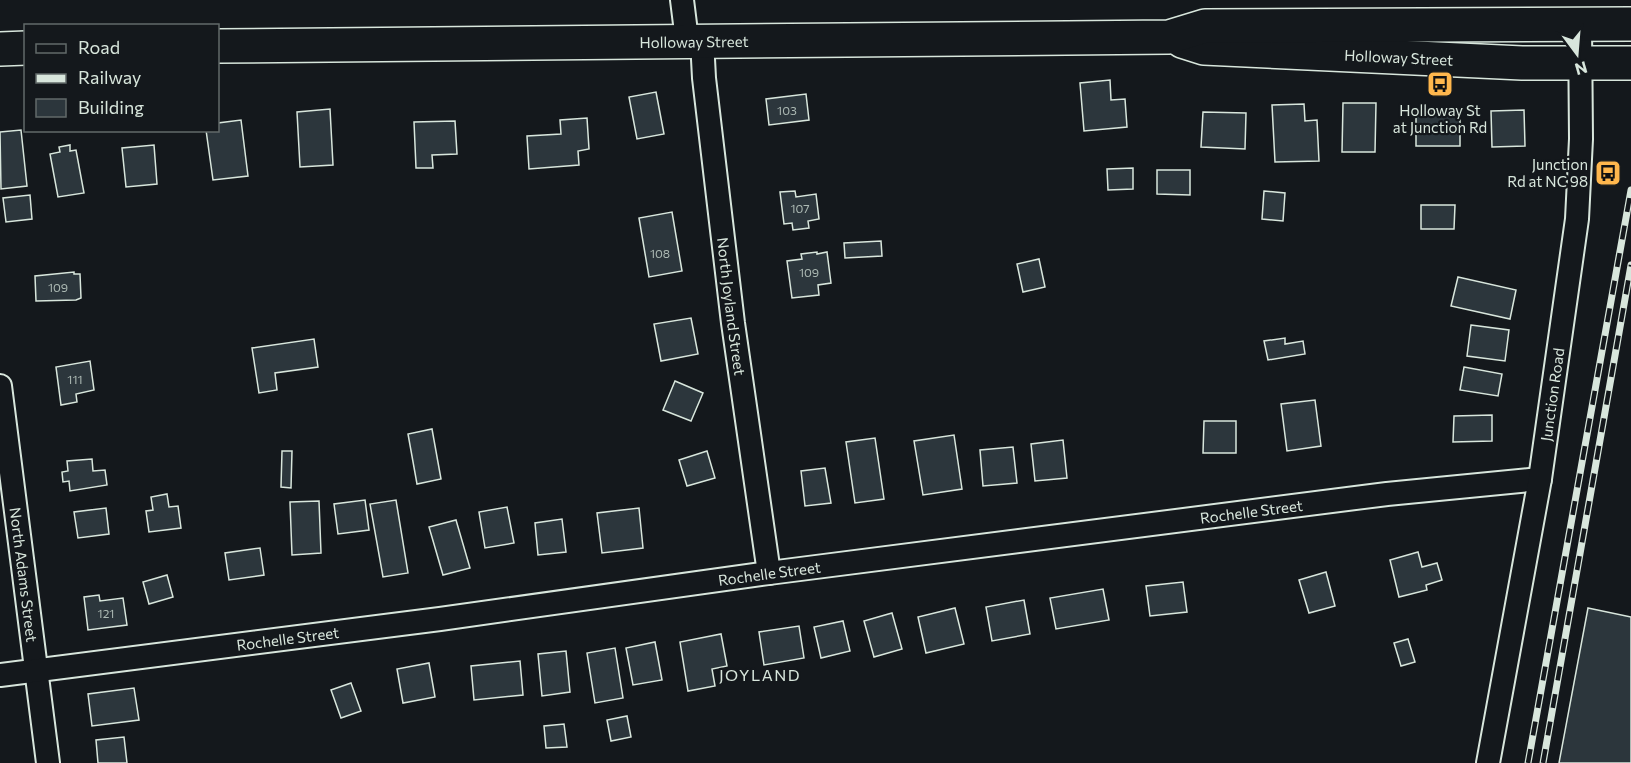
<svg xmlns="http://www.w3.org/2000/svg" width="1631" height="763" font-family="Commissioner,sans-serif">
<style>
.building{fill:#2c363c;stroke:#d8e6dc;stroke-width:1.5}
.lines{fill:none;stroke-linecap:round;stroke-linejoin:round}
.minor-casing{stroke:#d8e6dc;stroke-width:26}
.highway-casing{stroke:#d8e6dc;stroke-width:36}
.minor{stroke:#14181c;stroke-width:22}
.highway{stroke:#14181c;stroke-width:33}
.rail-casing{stroke:#d8e6dc;stroke-width:7}
.rail{stroke:#14181c;stroke-width:4.5;stroke-dasharray:14;stroke-linecap:butt}
.labels{text-anchor:middle;dominant-baseline:central;stroke-width:4.5;stroke-linejoin:round;paint-order:stroke}
.number-label{font-size:12px;fill:#adbab4}
.street-label{font-size:15px;fill:#d8e6dc;stroke:#14181c}
.poi-label{font-size:15px;fill:#d8e6dc;stroke:#14181c}
.neighbourhood-label{font-size:16px;letter-spacing:1.5px;fill:#d8e6dc;stroke:#14181c}
</style>
<rect width="100%" height="100%" fill="#14181c"/>
<g class="building">
<path d="M 1110,80 L 1111,100 L 1125,99 L 1127,127 L 1084,131 L 1080,83 Z"/>
<path d="M 656,92 L 664,134 L 637,139 L 629,97 Z"/>
<path d="M 806,94 L 809,120 L 769,125 L 766,99 Z"/>
<path d="M 1343,103 L 1376,103 L 1375,152 L 1342,152 Z"/>
<path d="M 1304,104 L 1305,121 L 1317,120 L 1319,161 L 1275,162 L 1272,105 Z"/>
<path d="M 330,109 L 333,165 L 300,167 L 297,112 Z"/>
<path d="M 1524,110 L 1525,146 L 1492,147 L 1491,111 Z"/>
<path d="M 1460,111 L 1460,146 L 1416,146 L 1416,112 Z"/>
<path d="M 1203,112 L 1246,113 L 1245,149 L 1201,147 Z"/>
<path d="M 587,118 L 589,149 L 578,151 L 579,165 L 529,169 L 527,136 L 561,134 L 560,120 Z"/>
<path d="M 241,120 L 248,176 L 213,180 L 206,130 L 218,130 L 218,123 Z"/>
<path d="M 455,121 L 457,154 L 432,155 L 433,168 L 416,168 L 414,122 Z"/>
<path d="M 21,130 L 27,186 L 1,189 L 0,132 Z"/>
<path d="M 70,145 L 70,151 L 76,150 L 84,193 L 58,197 L 50,154 L 60,152 L 59,147 Z"/>
<path d="M 154,145 L 157,184 L 126,187 L 122,148 Z"/>
<path d="M 1133,168 L 1133,189 L 1108,190 L 1107,169 Z"/>
<path d="M 1157,170 L 1190,170 L 1190,195 L 1157,194 Z"/>
<path d="M 795,191 L 796,197 L 816,194 L 819,219 L 808,221 L 809,228 L 793,230 L 792,223 L 784,224 L 780,192 Z"/>
<path d="M 1264,191 L 1285,193 L 1283,221 L 1262,219 Z"/>
<path d="M 30,195 L 32,219 L 6,222 L 3,198 Z"/>
<path d="M 1421,205 L 1455,205 L 1454,229 L 1421,229 Z"/>
<path d="M 672,212 L 682,271 L 649,277 L 639,218 Z"/>
<path d="M 881,241 L 882,256 L 845,258 L 844,243 Z"/>
<path d="M 817,252 L 817,254 L 827,252 L 831,283 L 818,285 L 819,295 L 792,298 L 787,261 L 802,259 L 801,254 Z"/>
<path d="M 1039,259 L 1045,287 L 1023,292 L 1017,264 Z"/>
<path d="M 74,272 L 74,274 L 80,274 L 81,298 L 76,300 L 36,301 L 35,276 Z"/>
<path d="M 1458,277 L 1516,290 L 1510,319 L 1451,306 Z"/>
<path d="M 691,318 L 698,354 L 661,361 L 654,324 Z"/>
<path d="M 1471,325 L 1509,330 L 1505,361 L 1467,356 Z"/>
<path d="M 1285,338 L 1285,344 L 1303,341 L 1305,354 L 1268,360 L 1264,341 Z"/>
<path d="M 314,339 L 318,367 L 275,373 L 277,390 L 259,393 L 252,348 Z"/>
<path d="M 90,361 L 94,390 L 76,394 L 77,402 L 61,405 L 56,367 Z"/>
<path d="M 1464,367 L 1502,374 L 1498,396 L 1460,390 Z"/>
<path d="M 675,381 L 703,393 L 691,421 L 663,410 Z"/>
<path d="M 1315,400 L 1321,446 L 1287,451 L 1281,404 Z"/>
<path d="M 1492,415 L 1492,441 L 1453,442 L 1454,416 Z"/>
<path d="M 1204,421 L 1236,421 L 1236,453 L 1203,453 Z"/>
<path d="M 432,429 L 441,479 L 417,484 L 408,434 Z"/>
<path d="M 954,435 L 962,489 L 923,495 L 914,441 Z"/>
<path d="M 875,438 L 884,499 L 855,503 L 846,442 Z"/>
<path d="M 1063,440 L 1067,478 L 1035,481 L 1031,444 Z"/>
<path d="M 1013,447 L 1017,483 L 983,486 L 980,450 Z"/>
<path d="M 282,451 L 292,451 L 291,488 L 281,487 Z"/>
<path d="M 707,451 L 715,478 L 687,486 L 679,460 Z"/>
<path d="M 92,459 L 93,471 L 105,470 L 107,485 L 70,491 L 69,481 L 63,482 L 62,472 L 68,471 L 67,461 Z"/>
<path d="M 825,468 L 831,503 L 805,506 L 801,471 Z"/>
<path d="M 167,494 L 169,507 L 178,506 L 181,528 L 149,532 L 146,511 L 153,510 L 151,497 Z"/>
<path d="M 365,500 L 369,530 L 338,534 L 334,504 Z"/>
<path d="M 396,500 L 408,573 L 383,577 L 370,504 Z"/>
<path d="M 319,501 L 321,553 L 292,555 L 290,502 Z"/>
<path d="M 507,507 L 514,543 L 485,548 L 479,512 Z"/>
<path d="M 106,508 L 109,534 L 78,538 L 74,512 Z"/>
<path d="M 639,508 L 643,548 L 602,553 L 597,513 Z"/>
<path d="M 562,519 L 566,552 L 538,555 L 535,523 Z"/>
<path d="M 456,520 L 470,568 L 443,575 L 429,527 Z"/>
<path d="M 260,548 L 264,575 L 229,580 L 225,553 Z"/>
<path d="M 1418,552 L 1422,567 L 1437,563 L 1442,580 L 1426,585 L 1427,590 L 1399,597 L 1390,560 Z"/>
<path d="M 1326,572 L 1335,606 L 1309,613 L 1299,580 Z"/>
<path d="M 167,575 L 173,597 L 149,604 L 143,582 Z"/>
<path d="M 1183,582 L 1187,612 L 1150,616 L 1146,586 Z"/>
<path d="M 1103,589 L 1109,620 L 1056,629 L 1050,598 Z"/>
<path d="M 99,595 L 100,601 L 123,598 L 127,625 L 88,630 L 84,597 Z"/>
<path d="M 1024,600 L 1030,634 L 992,641 L 986,607 Z"/>
<path d="M 955,608 L 964,644 L 926,653 L 918,617 Z"/>
<path d="M 1588,608 L 1631,617 L 1631,763 L 1559,763 Z"/>
<path d="M 892,613 L 902,649 L 874,657 L 864,621 Z"/>
<path d="M 843,621 L 850,651 L 821,658 L 814,627 Z"/>
<path d="M 799,626 L 804,658 L 764,665 L 759,632 Z"/>
<path d="M 721,634 L 727,666 L 712,669 L 715,686 L 688,691 L 680,642 Z"/>
<path d="M 1408,639 L 1415,662 L 1401,666 L 1394,643 Z"/>
<path d="M 655,642 L 662,680 L 633,685 L 626,648 Z"/>
<path d="M 615,648 L 623,698 L 595,703 L 587,653 Z"/>
<path d="M 566,651 L 570,692 L 542,696 L 538,654 Z"/>
<path d="M 520,661 L 523,695 L 474,700 L 471,666 Z"/>
<path d="M 429,663 L 435,697 L 403,703 L 397,669 Z"/>
<path d="M 351,683 L 361,711 L 341,718 L 331,690 Z"/>
<path d="M 134,688 L 139,720 L 92,726 L 88,694 Z"/>
<path d="M 627,716 L 631,737 L 611,741 L 607,720 Z"/>
<path d="M 564,724 L 567,747 L 546,748 L 544,726 Z"/>
<path d="M 124,737 L 127,763 L 98,763 L 96,740 Z"/>
</g>
<g class="lines">
<g class="minor-casing">
<g id="minor">
<path d="M 682,0 L 687,40"/>
<path id="s1" d="M 702,40 L 704,78 L 733,323 L 769,573"/>
<path id="s2" d="M 0,386 L 48,763"/>
<path id="s3" d="M 0,675 L 440,619 L 769,573 L 1387,494 L 1540,479"/>
<path id="s4" d="M 1488,763 L 1540,479 L 1577,219 L 1581,139 L 1580,25"/>
</g>
</g>
<g class="highway-casing">
<g id="highway">
<path id="s5" d="M 1182,41 L 1204,48 L 1522,63 L 1631,63"/>
<path id="s6" d="M 218,46 L 1169,37 L 1205,26 L 1631,24"/>
<path d="M 0,49 L 26,48"/>
</g>
</g>
<use href="#minor" class="minor"/>
<use href="#highway" class="highway"/>
<g class="rail-casing">
<g id="rail">
<path d="M 1528,763 L 1631,190"/>
<path d="M 1543,763 L 1631,265"/>
</g>
</g>
<use href="#rail" class="rail"/>
</g>
<defs>
<g id="bus-square" transform="scale(1.35)"><rect x="-9" y="-9" width="18" height="18" rx="4" fill="#ffb74d" stroke="#14181c"/><path d="M-5-6H5V4H4V6H2V4H-2V6H-4V4H-5ZM-3.5-4V0h7V-4ZM-3.5 1.2v1.5H-2V1.2ZM2 1.2v1.5H3.5V1.2Z" fill="#111"/></g>
</defs>
<g fill-rule="evenodd">
<use href="#bus-square" x="1440" y="84"/>
<use href="#bus-square" x="1608" y="173"/>
</g>
<g class="labels">
<g class="number-label">
<text x="787" y="110">103</text>
<text x="800" y="208">107</text>
<text x="660" y="253">108</text>
<text x="809" y="272">109</text>
<text x="58" y="287">109</text>
<text x="75" y="379">111</text>
<text x="106" y="613">121</text>
</g>
<g class="street-label">
<text stroke="none"><textPath href="#s6" startOffset="476">Holloway Street</textPath></text>
<text stroke="none"><textPath href="#s5" startOffset="218">Holloway Street</textPath></text>
<text stroke="none"><textPath href="#s1" startOffset="268">North Joyland Street</textPath></text>
<text stroke="none"><textPath href="#s4" startOffset="374">Junction Road</textPath></text>
<text stroke="none"><textPath href="#s3" startOffset="1262">Rochelle Street</textPath></text>
<text stroke="none"><textPath href="#s3" startOffset="776">Rochelle Street</textPath></text>
<text stroke="none"><textPath href="#s2" startOffset="190">North Adams Street</textPath></text>
<text stroke="none"><textPath href="#s3" startOffset="290">Rochelle Street</textPath></text>
</g>
<g class="poi-label">
<text x="1440" y="110">Holloway St<tspan x="1440" dy="17">at Junction Rd</tspan></text>
<text x="1588" y="164" text-anchor="end">Junction<tspan x="1588" dy="17">Rd at NC 98</tspan></text>
</g>
<g class="neighbourhood-label">
<text x="760" y="674">JOYLAND</text>
</g>
</g>
<rect x="24" y="24" width="195" height="108" fill="#14181c" stroke="#626a69" stroke-width="1.5"/>
<rect x="36" y="44" width="30" height="9" fill="#14181c" stroke="#626a69" stroke-width="1.5"/>
<text x="78" y="54" font-size="18" fill="#d8e6dc">Road</text>
<rect x="36" y="74" width="30" height="9" fill="#d8e6dc" stroke="#626a69" stroke-width="1.5"/>
<text x="78" y="84" font-size="18" fill="#d8e6dc">Railway</text>
<rect x="36" y="99" width="30" height="18" fill="#2c363c" stroke="#626a69" stroke-width="1.5"/>
<text x="78" y="114" font-size="18" fill="#d8e6dc">Building</text>
<g transform="translate(1577 54) rotate(164)" stroke="#14181c" stroke-width="4.5" paint-order="stroke">
<path d="M0-4.5L10 22L0 15L-10 22Z" fill="#d8e6dc"/>
<text y="-9" font-size="16" font-weight="bold" text-anchor="middle" fill="#d8e6dc">N</text>
</g>
</svg>
